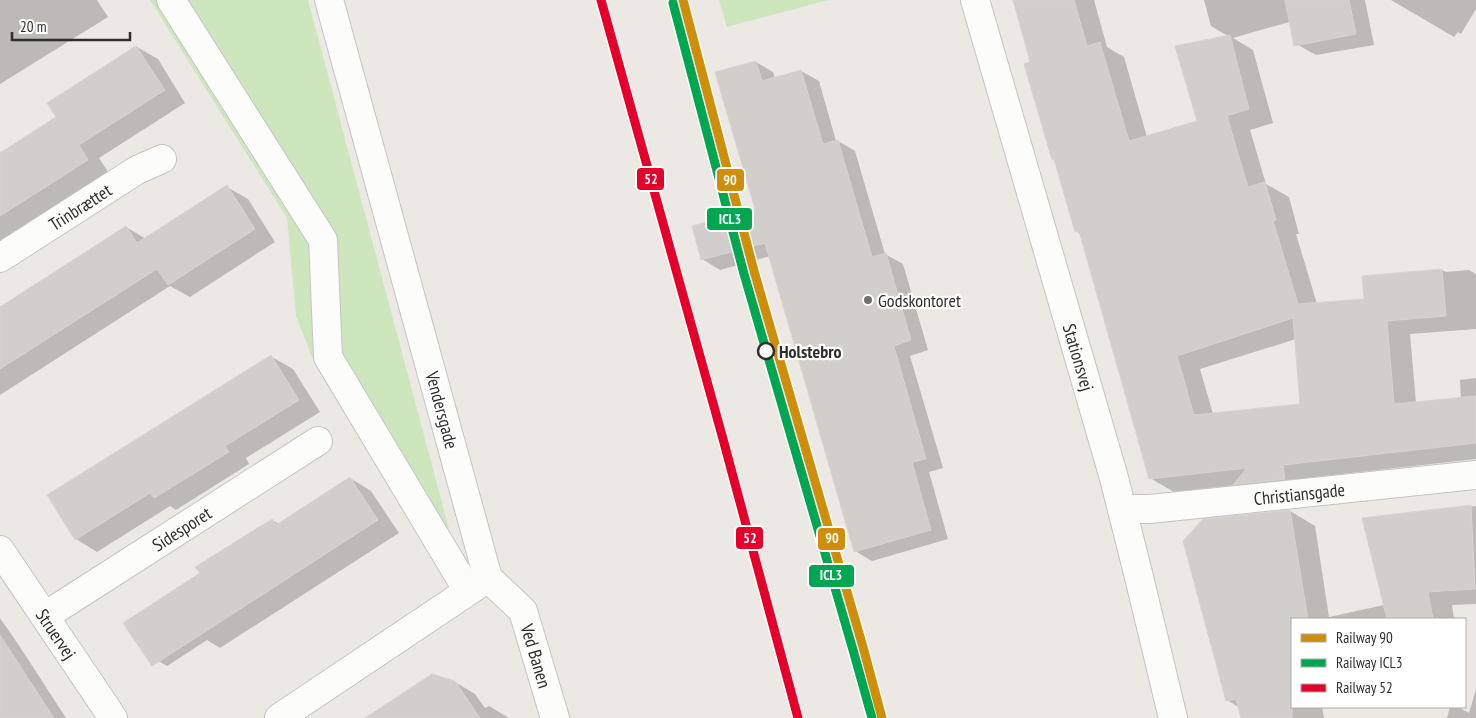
<svg xmlns="http://www.w3.org/2000/svg" width="1476" height="718" font-family="'PT Sans Narrow',sans-serif">
<style>
.green{fill:#cee6be}
.shadow{fill:#0003;fill-rule:evenodd}
.building{fill:#d1cecb;stroke:#d7d4d0;fill-rule:evenodd}
.lines{fill:none;stroke-linecap:round;stroke-linejoin:round}
.minor-casing{stroke:#c5c4c5;stroke-width:30}
.minor{stroke:#fcfcfb;stroke-width:28}
.rail-1-casing{stroke:#fff;stroke-width:12}
.rail-2-casing{stroke:#fff;stroke-width:12}
.rail-3-casing{stroke:#fff;stroke-width:12}
.rail-1{stroke:#cf8e09;stroke-width:9}
.rail-2{stroke:#00a651;stroke-width:9}
.rail-3{stroke:#e4002b;stroke-width:9}
.poi-dot{fill:#706f6e;stroke:#fff;stroke-width:2}
.stop-dot{fill:#fff;stroke:#2e2e2e;stroke-width:2.5}
.labels{text-anchor:middle;dominant-baseline:central;stroke-width:4.5;stroke-linejoin:round;paint-order:stroke}
.street-label{font-size:18px;fill:#2e2e2e;stroke:#fff}
.poi-label{font-size:18px;fill:#2e2e2e;stroke:#fff;text-anchor:start}
.stop-label{font-size:18px;font-weight:bold;fill:#2e2e2e;stroke:#fff;text-anchor:start}
.line-badge{stroke:#fff;stroke-width:2}
.badge-label{font-size:14px;text-anchor:middle;font-weight:bold;fill:#fff}
</style>
<rect width="100%" height="100%" fill="#ece8e4"/>
<g class="green">
<path d="M 150,0 L 308,0 L 449,529 L 440,562 L 312,357 L 296,316 L 287,218 Z"/>
<path d="M 719,0 L 828,0 L 727,27 Z"/>
</g>
<g class="shadow">
<path d="M 0,0 L 97,0 L 108,17 L 0,84 Z"/>
<path d="M 1015,0 L 1094,0 L 1107,47 L 1124,57 L 1147,137 L 1198,122 L 1228,36 L 1211,26 L 1204,0 L 1305,0 L 1310,16 L 1233,38 L 1253,50 L 1273,123 L 1250,130 L 1266,184 L 1289,197 L 1299,234 L 1296,234 L 1317,304 L 1365,300 L 1442,270 L 1446,272 L 1469,270 L 1476,274 L 1476,329 L 1410,334 L 1416,403 L 1461,399 L 1460,380 L 1476,378 L 1476,459 L 1306,478 L 1309,492 L 1258,498 L 1236,485 L 1174,492 L 1150,478 L 1081,234 L 1076,231 L 1056,161 L 1053,159 L 1032,63 ZM 1296,339 L 1302,405 L 1213,414 L 1200,369 Z"/>
<path d="M 1325,0 L 1365,0 L 1374,45 L 1316,55 L 1298,45 Z"/>
<path d="M 1391,0 L 1476,0 L 1476,9 L 1461,34 L 1458,32 L 1454,37 Z"/>
<path d="M 137,47 L 158,59 L 185,103 L 99,158 L 108,172 L 0,242 L 0,155 L 58,118 Z"/>
<path d="M 756,62 L 773,72 L 775,78 L 801,71 L 819,81 L 836,141 L 838,141 L 855,151 L 885,254 L 903,264 L 928,350 L 910,356 L 943,468 L 929,472 L 948,539 L 872,561 L 855,551 L 770,256 L 720,270 L 702,259 L 757,210 Z"/>
<path d="M 227,187 L 248,199 L 275,242 L 190,297 L 170,286 L 0,395 L 0,308 L 126,227 L 146,239 Z"/>
<path d="M 272,357 L 293,369 L 320,412 L 246,458 L 249,464 L 176,510 L 170,506 L 97,552 L 76,539 Z"/>
<path d="M 350,478 L 371,491 L 399,533 L 220,648 L 207,640 L 167,666 L 145,654 L 201,574 L 272,520 L 279,524 Z"/>
<path d="M 1476,506 L 1476,604 L 1452,605 L 1454,619 L 1292,619 L 1292,707 L 1322,707 L 1324,718 L 1242,718 L 1240,708 L 1227,700 L 1290,511 L 1315,526 L 1329,617 L 1384,605 L 1364,520 Z"/>
<path d="M 0,618 L 20,647 L 66,718 L 0,718 Z"/>
<path d="M 455,682 L 475,694 L 485,708 L 489,706 L 509,718 L 367,718 Z"/>
<path d="M 1476,689 L 1476,718 L 1447,718 L 1450,707 L 1458,707 L 1469,713 Z"/>
</g>
<g class="building">
<path d="M 1013,0 L 1074,0 L 1087,46 L 1100,42 L 1129,141 L 1197,121 L 1175,46 L 1230,35 L 1249,109 L 1227,116 L 1248,187 L 1265,182 L 1276,220 L 1273,221 L 1298,304 L 1364,299 L 1362,276 L 1442,269 L 1446,316 L 1387,321 L 1394,404 L 1476,396 L 1476,443 L 1283,465 L 1285,479 L 1233,485 L 1247,468 L 1149,479 L 1079,231 L 1075,232 L 1054,159 L 1052,160 L 1024,64 L 1030,62 ZM 1293,318 L 1300,404 L 1194,415 L 1177,356 Z"/>
<path d="M 1285,0 L 1349,0 L 1356,34 L 1294,46 Z"/>
<path d="M 136,46 L 165,90 L 79,145 L 88,160 L 0,216 L 0,153 L 56,117 L 47,103 Z"/>
<path d="M 756,61 L 762,81 L 801,70 L 823,144 L 838,140 L 872,257 L 886,253 L 911,340 L 894,346 L 926,459 L 912,462 L 931,530 L 854,552 L 765,243 L 701,260 L 692,226 L 755,209 L 715,72 Z"/>
<path d="M 227,185 L 255,229 L 168,285 L 157,269 L 0,369 L 0,307 L 126,226 L 137,243 Z"/>
<path d="M 271,355 L 299,400 L 225,446 L 229,452 L 154,498 L 150,493 L 75,540 L 47,495 Z"/>
<path d="M 350,477 L 378,520 L 152,666 L 123,623 L 200,573 L 195,567 L 272,519 L 276,525 Z"/>
<path d="M 1471,505 L 1475,589 L 1428,592 L 1433,619 L 1387,619 L 1362,518 Z"/>
<path d="M 1290,510 L 1308,619 L 1292,619 L 1292,718 L 1241,718 L 1236,699 L 1226,701 L 1183,541 L 1203,519 Z"/>
<path d="M 0,635 L 54,718 L 0,718 Z"/>
<path d="M 432,674 L 455,681 L 480,718 L 365,718 Z"/>
</g>
<g class="lines">
<g class="minor-casing">
<g id="minor">
<path d="M 171,0 L 323,240 L 328,357 L 468,591"/>
<path id="s1" d="M 975,0 L 1114,478 L 1138,573 L 1173,718"/>
<path id="s2" d="M 0,258 L 137,170 L 162,159"/>
<path id="s3" d="M 1122,509 L 1150,509 L 1476,475"/>
<path id="s4" d="M 0,550 L 113,718"/>
<path id="s5" d="M 488,578 L 523,611 L 555,718"/>
<path id="s6" d="M 45,616 L 318,441"/>
<path d="M 279,718 L 488,578 L 329,0"/>
</g>
</g>
<use href="#minor" class="minor"/>
<g class="rail-1-casing">
<path id="rail-1" d="M 683,0 L 754,271 L 863,647 L 882,718"/>
</g>
<g class="rail-2-casing">
<path id="rail-2" d="M 673,3 L 744,274 L 853,650 L 872,718"/>
</g>
<g class="rail-3-casing">
<path id="rail-3" d="M 601,0 L 723,439 L 798,718"/>
</g>
<use href="#rail-1" class="rail-1"/>
<use href="#rail-2" class="rail-2"/>
<use href="#rail-3" class="rail-3"/>
</g>
<circle class="poi-dot" cx="868" cy="300" r="5"/>
<circle class="stop-dot" cx="766" cy="351" r="8"/>
<g class="labels">
<g class="street-label">
<text stroke="none"><textPath href="#s2" startOffset="95">Trinbrættet</textPath></text>
<text stroke="none"><textPath href="#s1" startOffset="372">Stationsvej</textPath></text>
<text transform="translate(442 410) rotate(75)">Vendersgade</text>
<text stroke="none"><textPath href="#s3" startOffset="178">Christiansgade</textPath></text>
<text stroke="none"><textPath href="#s6" startOffset="162">Sidesporet</textPath></text>
<text stroke="none"><textPath href="#s4" startOffset="101">Struervej</textPath></text>
<text stroke="none"><textPath href="#s5" startOffset="95">Ved Banen</textPath></text>
</g>
<g class="poi-label">
<text x="878" y="300">Godskontoret</text>
</g>
<g class="stop-label">
<text x="779" y="351">Holstebro</text>
</g>
</g>
<g class="line-badge">
<rect x="636" y="167" width="29" height="24" rx="5" fill="#e4002b"/>
<rect x="716" y="168" width="29" height="24" rx="5" fill="#cf8e09"/>
<rect x="706" y="207" width="47" height="24" rx="5" fill="#00a651"/>
<rect x="735" y="526" width="29" height="24" rx="5" fill="#e4002b"/>
<rect x="817" y="527" width="29" height="24" rx="5" fill="#cf8e09"/>
<rect x="808" y="564" width="47" height="24" rx="5" fill="#00a651"/>
</g>
<g class="badge-label">
<text x="651" y="184">52</text>
<text x="730" y="185">90</text>
<text x="730" y="224">ICL3</text>
<text x="750" y="543">52</text>
<text x="832" y="543">90</text>
<text x="831" y="580">ICL3</text>
</g>
<rect x="1291" y="618" width="175" height="90" fill="#ffffff" stroke="#ababab"/>
<rect x="1301" y="634" width="25" height="8" fill="#cf8e09" stroke="#ababab"/>
<text x="1336" y="643" font-size="15" fill="#2e2e2e">Railway 90</text>
<rect x="1301" y="659" width="25" height="8" fill="#00a651" stroke="#ababab"/>
<text x="1336" y="668" font-size="15" fill="#2e2e2e">Railway ICL3</text>
<rect x="1301" y="684" width="25" height="8" fill="#e4002b" stroke="#ababab"/>
<text x="1336" y="693" font-size="15" fill="#2e2e2e">Railway 52</text>
<path d="M12 32v8h118v-8" fill="none" stroke="#2e2e2e" stroke-width="2.5"/>
<text x="20" y="32" font-size="15" fill="#2e2e2e" stroke="#ffffff" stroke-width="4" paint-order="stroke">20 m</text>
</svg>
